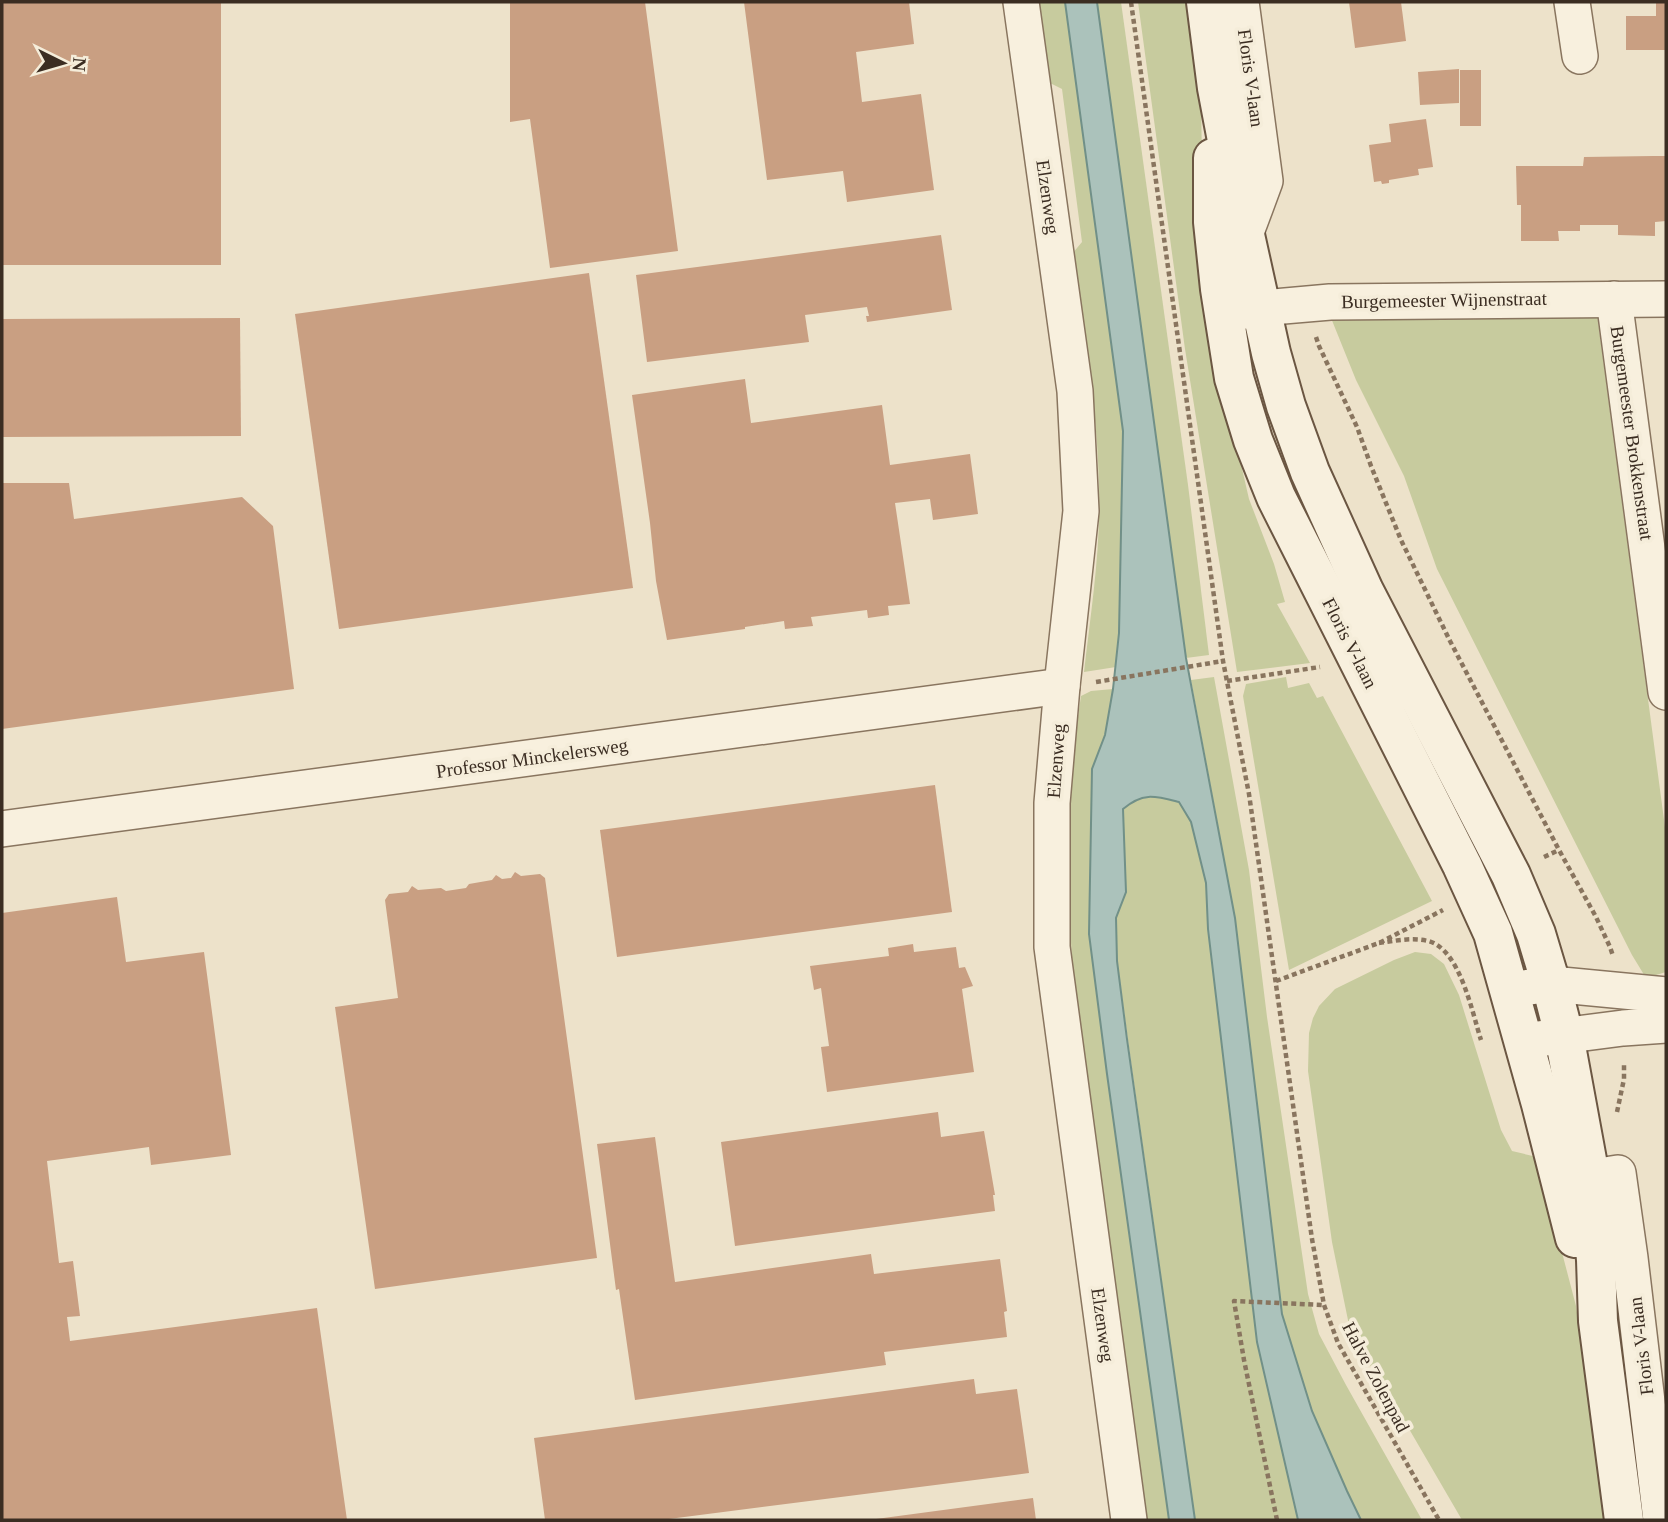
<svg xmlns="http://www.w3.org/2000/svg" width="1668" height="1522" font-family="'Times New Roman',serif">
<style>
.green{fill:#c7cb9e}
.water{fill:#abc2bb;stroke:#719088;stroke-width:2}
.building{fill:#c99f82}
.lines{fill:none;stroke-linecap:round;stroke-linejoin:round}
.street-casing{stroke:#89755f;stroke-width:38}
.secondary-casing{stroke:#6b5642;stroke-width:42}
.path{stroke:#89755f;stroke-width:4.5;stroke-dasharray:5 3.5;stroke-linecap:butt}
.street{stroke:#f8f0de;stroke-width:35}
.secondary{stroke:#f8f0de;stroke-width:38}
.labels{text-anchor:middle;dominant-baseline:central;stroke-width:7;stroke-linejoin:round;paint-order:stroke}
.street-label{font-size:19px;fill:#3b2d22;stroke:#f5edda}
</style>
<rect width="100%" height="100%" fill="#ede2ca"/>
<g class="green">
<path d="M 1039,2 L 1065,2 L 1123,431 L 1119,633 L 1116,667 L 1084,672 C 1091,611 1101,549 1099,487 C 1098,409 1083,331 1072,254 L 1082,242 L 1062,89 L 1050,83 Z"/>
<path d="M 1097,2 L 1121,2 L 1188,485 L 1209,655 L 1186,658 Z"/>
<path d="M 1138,2 L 1187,2 L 1201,96 L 1203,235 L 1234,434 L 1249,499 L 1274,564 L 1285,602 L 1277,604 L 1310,663 L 1237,672 L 1185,349 Z"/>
<path d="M 1596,306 L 1666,835 L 1666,972 L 1646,978 L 1632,955 L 1437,569 L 1404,476 L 1356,380 L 1331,318 Z"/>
<path d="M 1214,677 L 1249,870 L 1267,1017 L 1308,1294 L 1319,1334 L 1346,1385 L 1422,1520 L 1361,1520 L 1347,1491 L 1312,1411 L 1282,1314 L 1235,918 L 1191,680 Z"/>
<path d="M 1286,677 L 1288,688 L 1309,683 L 1317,698 L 1323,696 L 1432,901 L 1289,970 L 1243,696 L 1246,684 Z"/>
<path d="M 1113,689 L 1105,735 L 1092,770 L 1089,934 L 1107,1074 L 1169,1520 L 1147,1520 L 1074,987 C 1066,889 1066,794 1081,696 L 1091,691 Z"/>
<path d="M 1156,796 L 1179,802 L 1191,822 L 1206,883 L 1208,929 L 1257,1342 L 1298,1520 L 1195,1520 L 1117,961 L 1116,918 L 1126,892 L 1123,809 L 1135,800 Z"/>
<path d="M 1415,952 L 1431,954 L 1444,964 L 1459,995 L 1501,1130 L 1512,1151 L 1537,1157 L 1576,1306 L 1608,1520 L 1462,1520 L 1405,1422 L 1356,1342 L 1349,1325 L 1332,1242 L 1308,1071 L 1309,1033 L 1313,1018 L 1319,1006 L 1335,989 L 1394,960 Z"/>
</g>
<path class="water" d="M 1065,2 L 1097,2 L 1186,658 L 1235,918 L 1282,1314 L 1312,1411 L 1347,1491 L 1361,1520 L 1298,1520 L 1257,1342 L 1208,929 L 1206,883 L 1191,822 L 1179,802 C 1155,796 1143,792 1123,809 L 1126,892 L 1116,918 L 1117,961 L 1127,1039 L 1195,1520 L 1169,1520 L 1107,1074 L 1089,934 L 1092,769 L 1105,735 L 1113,689 L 1119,633 L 1123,431 Z"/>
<g class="building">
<rect x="2" y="2" width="219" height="263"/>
<path d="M 510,2 L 645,2 L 678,251 L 550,268 L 530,119 L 510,122 Z"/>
<path d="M 744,2 L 909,2 L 914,44 L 856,52 L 862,102 L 921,94 L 934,190 L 847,202 L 843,171 L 767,180 Z"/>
<path d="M 1349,2 L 1401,2 L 1406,41 L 1355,48 Z"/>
<path d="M 1656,2 L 1666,2 L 1666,50 L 1626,50 L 1626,16 L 1656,16 Z"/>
<path d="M 1459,69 L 1459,103 L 1420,105 L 1418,72 Z"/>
<rect x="1460" y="70" width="21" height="56"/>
<path d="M 1426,119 L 1433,167 L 1418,169 L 1419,175 L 1389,180 L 1389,183 L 1382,184 L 1381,181 L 1374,182 L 1369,145 L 1391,142 L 1389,124 Z"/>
<path d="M 1653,156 L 1666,156 L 1666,221 L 1655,222 L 1655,236 L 1618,235 L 1618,225 L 1580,225 L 1580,231 L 1558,231 L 1559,241 L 1521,241 L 1521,205 L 1517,205 L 1516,166 L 1583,166 L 1584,157 Z"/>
<path d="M 941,235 L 952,310 L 867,322 L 866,316 L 869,316 L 867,307 L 805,315 L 809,342 L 647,362 L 636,275 Z"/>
<path d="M 589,273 L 633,588 L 339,629 L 295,314 Z"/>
<path d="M 240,318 L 241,436 L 2,437 L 2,319 Z"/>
<path d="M 745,379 L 751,423 L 882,405 L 890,465 L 970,454 L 978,514 L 933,520 L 930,499 L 895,503 L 910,604 L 888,606 L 889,615 L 868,618 L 867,610 L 811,617 L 813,626 L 785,629 L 784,621 L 745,627 L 745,629 L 667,640 L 656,581 L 650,523 L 632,395 Z"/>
<path d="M 2,483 L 69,483 L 74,519 L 242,497 L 273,526 L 294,689 L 2,729 Z"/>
<path d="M 935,785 L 952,912 L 617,957 L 600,830 Z"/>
<path d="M 515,872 L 521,876 L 540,874 L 545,878 L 597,1258 L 375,1289 L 335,1007 L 398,998 L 385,900 L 389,894 L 408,892 L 412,886 L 418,890 L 441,888 L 446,891 L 466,888 L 469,884 L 492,880 L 496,875 L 502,879 L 511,878 Z"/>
<path d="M 117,897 L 126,962 L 204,952 L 231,1155 L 151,1165 L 149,1147 L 47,1161 L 59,1263 L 73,1261 L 80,1316 L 67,1317 L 70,1341 L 317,1308 L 347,1520 L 2,1520 L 2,913 Z"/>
<path d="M 913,944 L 914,952 L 956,947 L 959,968 L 965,967 L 973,986 L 962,989 L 974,1072 L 827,1092 L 821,1047 L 829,1046 L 821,988 L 814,990 L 810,966 L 889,956 L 888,948 Z"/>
<path d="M 938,1112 L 941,1137 L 984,1131 L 995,1195 L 993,1195 L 995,1211 L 735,1246 L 721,1142 Z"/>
<path d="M 655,1137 L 675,1282 L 871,1254 L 874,1274 L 1000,1259 L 1007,1311 L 1004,1312 L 1007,1337 L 884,1352 L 886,1365 L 635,1400 L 619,1289 L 616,1290 L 597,1144 Z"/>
<path d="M 974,1379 L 976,1394 L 1017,1389 L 1029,1473 L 661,1520 L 545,1520 L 534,1438 Z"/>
<path d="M 1033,1498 L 1036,1520 L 876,1520 L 876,1519 Z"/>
</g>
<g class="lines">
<g class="street-casing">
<g id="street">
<path d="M 1021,2 L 1075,391 L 1081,511 L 1062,686 L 1052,803 L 1052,947 L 1129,1520"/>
<path d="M 1241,2 L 1265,181 L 1245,235"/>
<path d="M 1572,2 L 1580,56"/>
<path d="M 1614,299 L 1666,692"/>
<path d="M 1233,313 L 1261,308 L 1330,302 L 1666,299"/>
<path d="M 2,829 L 1062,686"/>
<path d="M 1509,990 L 1551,984 L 1666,995"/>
<path d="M 1523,1041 L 1623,1028 L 1666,1025"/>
<path d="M 1561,1182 L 1618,1173 L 1630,1258 L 1661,1520"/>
</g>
</g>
<g class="secondary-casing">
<g id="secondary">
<path d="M 1206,2 L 1217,88 L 1245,235 L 1271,353 L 1286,406 L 1310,472 L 1364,591 L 1511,875 L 1536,934 L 1551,984 L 1564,1035 L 1587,1160 L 1596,1260 L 1598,1321 L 1624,1520"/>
<path d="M 1213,158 L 1213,222 L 1220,289 L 1234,378 L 1253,440 L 1276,497 L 1462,865 L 1493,933 L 1541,1104 L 1575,1238"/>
</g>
</g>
<g class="path">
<path d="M 1131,2 L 1223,661 L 1249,794 L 1312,1239 L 1324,1305 L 1338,1343 L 1439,1520"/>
<path d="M 1316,337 L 1319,346 L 1357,427 L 1371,466 L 1401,540 L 1450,641 L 1559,850 L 1596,917 L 1610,947 L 1613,956"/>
<path d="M 1227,681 L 1320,667"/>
<path d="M 1096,682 L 1223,661"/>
<path d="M 1544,857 L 1559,850"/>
<path d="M 1379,943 C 1395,941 1412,937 1428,941 C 1460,949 1472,1012 1481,1040"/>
<path d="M 1276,981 L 1379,943 L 1443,910"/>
<path d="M 1617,1112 L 1624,1079 L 1624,1062"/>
<path d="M 1277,1520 L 1244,1360 L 1234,1301 L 1324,1305"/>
</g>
<use href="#street" class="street"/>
<use href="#secondary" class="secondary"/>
</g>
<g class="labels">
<g class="street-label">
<text transform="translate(1251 78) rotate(82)">Floris V-laan</text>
<text transform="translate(1048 197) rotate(82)">Elzenweg</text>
<text transform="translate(1444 300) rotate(-1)">Burgemeester Wijnenstraat</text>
<text transform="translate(1632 433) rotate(82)">Burgemeester Brokkenstraat</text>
<text transform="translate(1350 643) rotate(63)">Floris V-laan</text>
<text transform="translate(532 758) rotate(-8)">Professor Minckelersweg</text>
<text transform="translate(1056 761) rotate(-86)">Elzenweg</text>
<text transform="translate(1103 1325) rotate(82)">Elzenweg</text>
<text transform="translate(1641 1346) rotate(-97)">Floris V-laan</text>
<text transform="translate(1376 1377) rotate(62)">Halve Zolenpad</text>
</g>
</g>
<rect width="1668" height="1522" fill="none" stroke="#3b2d22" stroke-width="7"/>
<g transform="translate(63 63) rotate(95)" stroke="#f5edda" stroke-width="5" paint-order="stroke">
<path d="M0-5L12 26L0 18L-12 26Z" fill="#3b2d22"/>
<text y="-10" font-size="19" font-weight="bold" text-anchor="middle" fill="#3b2d22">N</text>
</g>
</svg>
